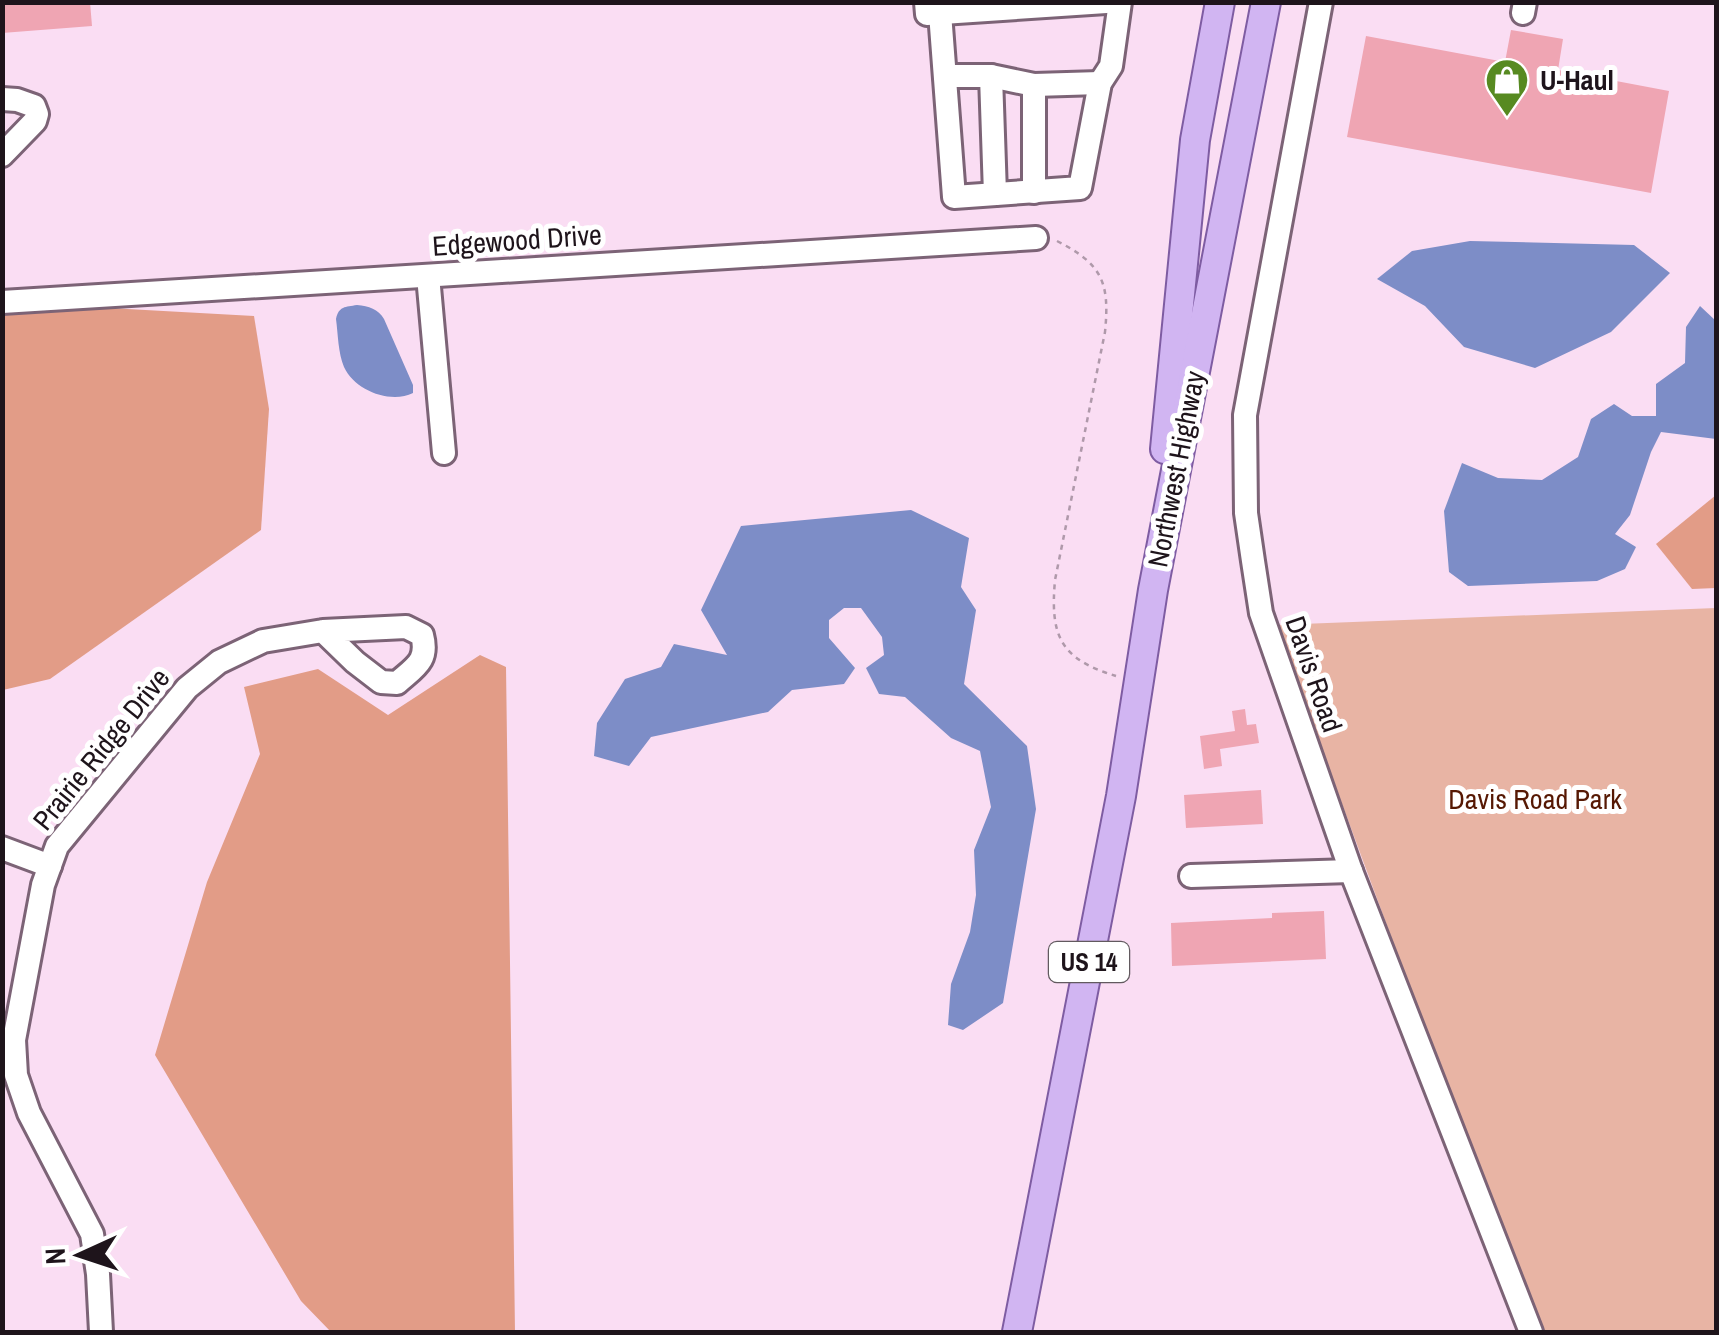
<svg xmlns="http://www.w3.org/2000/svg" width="1719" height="1335" font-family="'Archivo Narrow',sans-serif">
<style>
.green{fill:#e8b4a4}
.forest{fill:#e29c87}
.water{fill:#7d8dc7}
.building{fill:#efa5b3}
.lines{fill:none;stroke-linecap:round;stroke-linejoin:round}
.minor-casing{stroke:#7c6376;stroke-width:28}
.major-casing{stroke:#7e5ca2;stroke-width:32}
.path{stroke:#af99aa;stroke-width:2.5;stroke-dasharray:5 5;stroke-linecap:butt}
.minor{stroke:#fff;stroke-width:22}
.major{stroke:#d1b5f2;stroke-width:28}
.labels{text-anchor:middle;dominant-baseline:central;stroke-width:10;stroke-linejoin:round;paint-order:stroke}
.shield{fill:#fff;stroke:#625a5f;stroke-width:2.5}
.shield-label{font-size:25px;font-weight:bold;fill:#1e141b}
.poi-label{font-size:28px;font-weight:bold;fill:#1e141b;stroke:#fff;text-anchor:start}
.street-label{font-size:28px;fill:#1e141b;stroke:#fff}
.park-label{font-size:28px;fill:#561803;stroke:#fff}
</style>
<rect width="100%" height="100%" fill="#faddf3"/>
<path class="green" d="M 1716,608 L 1716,1332 L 1537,1332 L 1276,625 Z"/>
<g class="forest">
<path d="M 91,307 L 254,316 L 269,409 L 261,530 L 50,679 L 3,690 L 2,308 Z"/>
<path d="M 1716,495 L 1716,588 L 1692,589 L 1656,544 Z"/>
<path d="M 480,655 L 506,667 L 515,1332 L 331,1332 L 301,1301 L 155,1055 L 207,882 L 260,754 L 244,687 L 318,669 L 388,715 Z"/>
</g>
<g class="water">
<path d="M 1470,241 L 1634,245 L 1670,273 L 1611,332 L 1535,368 L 1464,347 L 1425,306 L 1377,279 L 1412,251 Z"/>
<path d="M 357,305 C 369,306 378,309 384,319 L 413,385 L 413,393 C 391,404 355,391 344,367 C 338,353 338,334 336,319 C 339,306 345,307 357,305 Z"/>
<path d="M 1700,306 L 1716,321 L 1716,439 L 1661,432 L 1651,452 L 1630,515 L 1615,534 L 1636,547 L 1625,569 L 1597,581 L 1468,586 L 1449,572 L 1444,511 L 1462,463 L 1498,478 L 1542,480 L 1578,457 L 1591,419 L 1614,404 L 1632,416 L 1656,416 L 1656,384 L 1685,363 L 1686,327 Z"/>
<path d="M 911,510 L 969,538 L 961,587 L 976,610 L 964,684 L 1027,746 L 1036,809 L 1003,1003 L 963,1030 L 948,1025 L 951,984 L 970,932 L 976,895 L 974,850 L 991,807 L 980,751 L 951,738 L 905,697 L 879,694 L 866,668 L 884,655 L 882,637 L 861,608 L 844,608 L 829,620 L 829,638 L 855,668 L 844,684 L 792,690 L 768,712 L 651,737 L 629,766 L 594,756 L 597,723 L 625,679 L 661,667 L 674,644 L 727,655 L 701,610 L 741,526 Z"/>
</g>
<g class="building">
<path d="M 2,2 L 90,2 L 92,26 L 2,33 Z"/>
<path d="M 1511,30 L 1563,39 L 1558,70 L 1669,91 L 1651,193 L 1347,137 L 1366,36 L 1505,62 Z"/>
<path d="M 1245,709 L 1247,725 L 1256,724 L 1259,743 L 1220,749 L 1222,766 L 1204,769 L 1200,736 L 1235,731 L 1232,711 Z"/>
<path d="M 1261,790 L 1263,824 L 1186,828 L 1184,795 Z"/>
<path d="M 1324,911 L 1326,959 L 1172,966 L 1171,923 L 1272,918 L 1272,913 Z"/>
</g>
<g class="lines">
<g class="minor-casing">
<g id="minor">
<path d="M 926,2 L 927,14 L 1106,2"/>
<path d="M 1321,2 L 1245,415 L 1246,513 L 1253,561 L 1261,613 L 1351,871 L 1531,1332"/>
<path d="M 940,13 L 954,197 L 1080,188 L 1100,83 L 1111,66 L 1120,2"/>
<path d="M 1523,13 L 1525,2"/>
<path d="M 945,76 L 991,76 L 995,194"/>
<path d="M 991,76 L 1034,85 L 1100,83"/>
<path d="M 1034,85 L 1034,192"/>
<path d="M 2,99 L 17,100 L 34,106 L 37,114 L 35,121 L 2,155"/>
<path d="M 428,276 L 444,453"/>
<path d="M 2,302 L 1036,238"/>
<path d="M 2,848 L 50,866"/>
<path d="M 1191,876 L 1351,871"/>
<path d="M 101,1332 L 98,1274 L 92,1234 L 29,1113 L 16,1075 L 14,1040 L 43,885 L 57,846 L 187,688 L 219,662 L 263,641 L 323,631 L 406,627 L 422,635 C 429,661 415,667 397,683 L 381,682 L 355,662 L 323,631"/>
</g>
</g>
<g class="major-casing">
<g id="major">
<path d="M 1165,449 L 1195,140 L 1220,2"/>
<path d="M 1017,1332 L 1121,796 L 1153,590 L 1266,2"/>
</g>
</g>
<path class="path" d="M 1057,241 C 1102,264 1110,282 1105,332 L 1055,580 C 1050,636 1060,659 1116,676"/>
<use href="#minor" class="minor"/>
<use href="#major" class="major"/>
</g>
<defs>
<g id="shop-pin" transform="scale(2.25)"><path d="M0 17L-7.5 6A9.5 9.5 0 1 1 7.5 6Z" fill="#578a21" stroke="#fff"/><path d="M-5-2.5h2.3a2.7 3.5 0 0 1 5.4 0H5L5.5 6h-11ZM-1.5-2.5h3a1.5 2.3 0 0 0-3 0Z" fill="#fff"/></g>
</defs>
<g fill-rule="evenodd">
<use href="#shop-pin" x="1507" y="80"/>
</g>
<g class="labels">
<rect class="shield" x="1049" y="942" width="80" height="40" rx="8"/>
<g class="shield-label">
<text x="1089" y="962">US 14</text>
</g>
<g class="poi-label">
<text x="1540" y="80">U-Haul</text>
</g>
<g class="street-label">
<text transform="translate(517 240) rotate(-4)">Edgewood Drive</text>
<text transform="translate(1176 469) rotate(-79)">Northwest Highway</text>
<text transform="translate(1314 674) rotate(71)">Davis Road</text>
<text transform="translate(101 749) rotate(-51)">Prairie Ridge Drive</text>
</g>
<g class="park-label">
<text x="1535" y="799">Davis Road Park</text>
</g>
</g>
<rect width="1719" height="1335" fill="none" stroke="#1e141b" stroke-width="10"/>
<g transform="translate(80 1255) rotate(267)" stroke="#ffffff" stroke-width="8" paint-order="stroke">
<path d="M0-8L18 38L0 25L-18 38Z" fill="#1e141b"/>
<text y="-15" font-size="28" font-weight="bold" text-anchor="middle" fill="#1e141b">N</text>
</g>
</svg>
